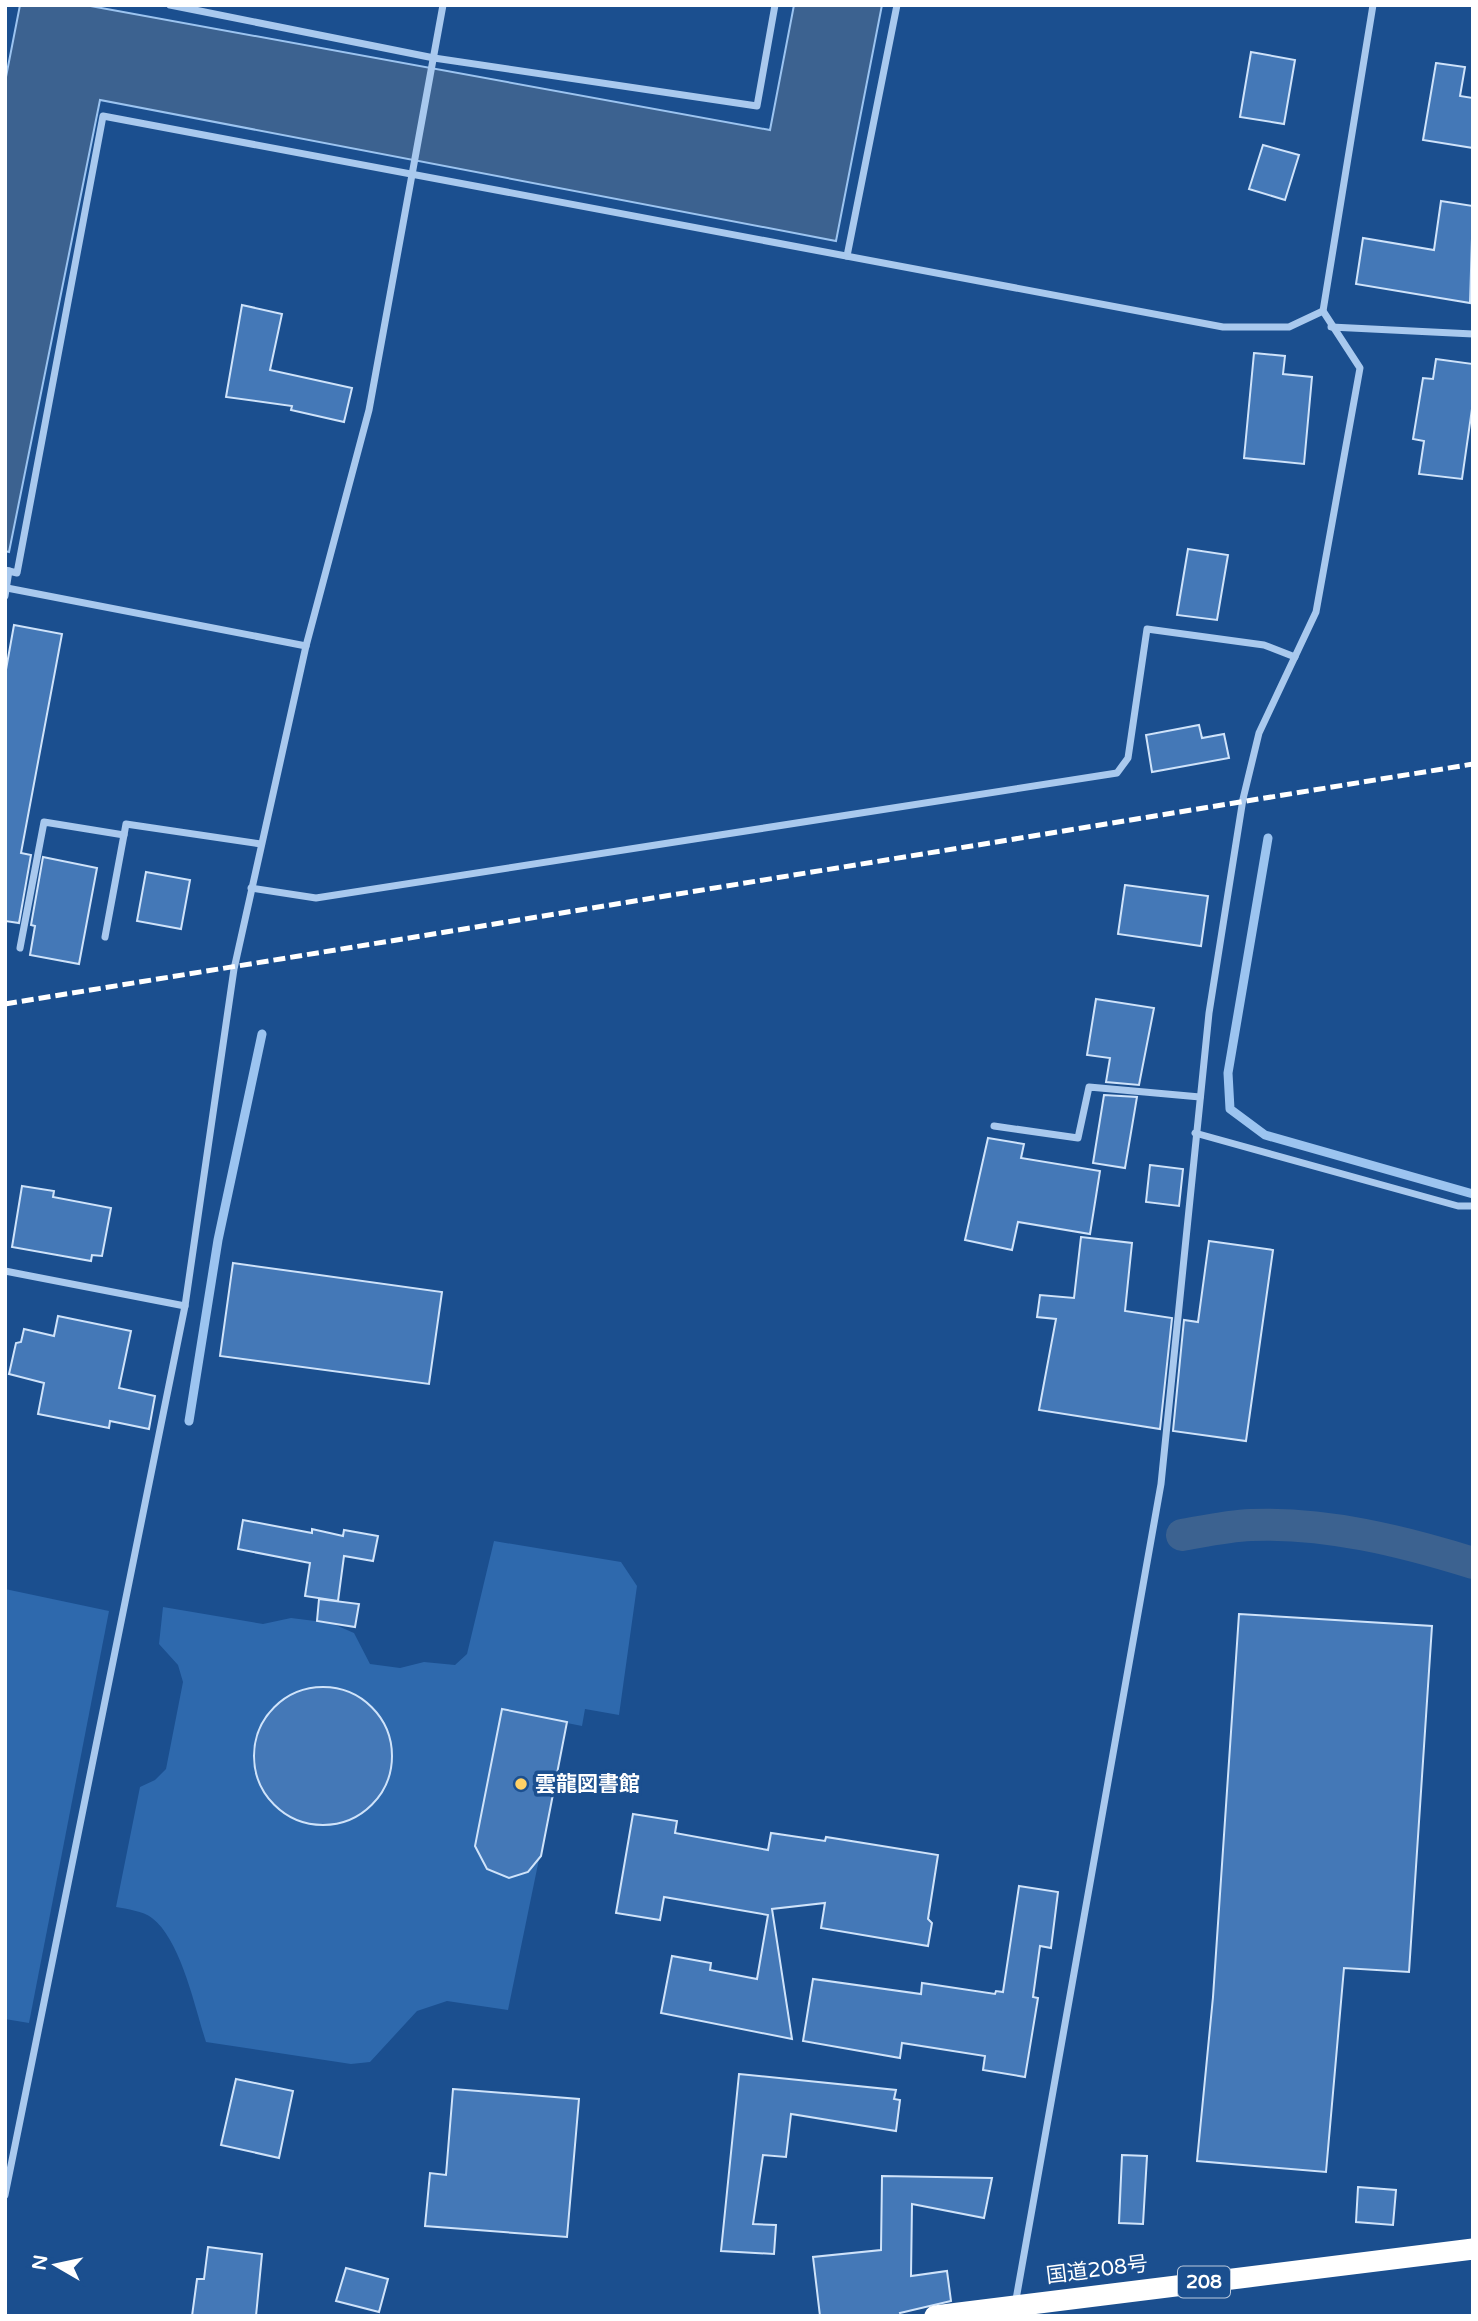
<svg xmlns="http://www.w3.org/2000/svg" width="1478" height="2321" font-family="'Varela Round','Noto Sans JP',sans-serif">
<style>
.green{fill:#2e69ad}
.water{fill:#3c6290;stroke:#9cc4f0;stroke-width:2}
.lines{fill:none;stroke-linecap:round;stroke-linejoin:round}
.stream{stroke:#9cc4f0;stroke-width:9}
.canal{stroke:#3c6290;stroke-width:32}
.building{fill:#4478b7;stroke:#cfe3fa;stroke-width:2}
.street{stroke:#a9c9ee;stroke-width:7}
.highway{stroke:#fff;stroke-width:21}
.rail{stroke:#fff;stroke-width:5;stroke-dasharray:12 5;stroke-linecap:butt}
.poi-dot{fill:#ffd166;stroke:#1b4f8f;stroke-width:2.5}
.labels{text-anchor:middle;dominant-baseline:central;stroke-width:7;stroke-linejoin:round;paint-order:stroke}
.shield{fill:#1b4f8f;stroke:#bbcadd;stroke-width:2}
.shield-label{font-size:19px;font-weight:bold;fill:#fff}
.poi-label{font-size:21px;font-weight:bold;fill:#fff;stroke:#1b4f8f;text-anchor:start}
.street-label{font-size:21px;fill:#fff;stroke:#1b4f8f}
</style>
<rect width="100%" height="100%" fill="#1b4f8f"/>
<g class="green">
<path d="M 494,1541 L 621,1562 L 637,1586 L 619,1715 L 585,1709 L 582,1726 L 567,1723 L 508,2010 L 447,2001 L 417,2011 L 370,2062 L 351,2064 L 206,2042 C 195,2008 181,1940 152,1918 C 143,1911 127,1909 116,1907 L 140,1787 L 155,1780 L 166,1769 L 183,1682 L 178,1665 L 159,1644 L 163,1607 L 263,1624 L 291,1618 L 331,1623 L 354,1633 L 370,1664 L 400,1668 L 424,1662 L 455,1665 L 467,1654 Z"/>
<path d="M 5,1589 L 109,1611 L 29,2023 L 5,2019 Z"/>
</g>
<path class="water" d="M 20,5 L 85,5 L 770,130 L 794,5 L 882,5 L 836,241 L 100,100 L 9,552 L 5,551 L 5,82 Z"/>
<g class="lines">
<g class="stream">
<path d="M 1268,838 L 1228,1073 L 1230,1109 L 1265,1135 L 1473,1194"/>
<path d="M 189,1421 L 218,1240 L 262,1034"/>
</g>
<path class="canal" d="M 1182,1535 C 1205,1531 1228,1526 1251,1525 C 1326,1522 1402,1541 1473,1563"/>
</g>
<g class="building">
<path d="M 1251,52 L 1295,60 L 1284,124 L 1240,117 Z"/>
<path d="M 1436,63 L 1465,67 L 1460,96 L 1473,98 L 1473,148 L 1423,140 Z"/>
<path d="M 1263,145 L 1299,155 L 1285,200 L 1249,189 Z"/>
<path d="M 1441,201 L 1473,206 L 1470,303 L 1356,284 L 1363,238 L 1434,250 Z"/>
<path d="M 242,305 L 282,314 L 270,370 L 352,388 L 344,422 L 291,410 L 292,406 L 226,397 Z"/>
<path d="M 1254,353 L 1285,356 L 1283,374 L 1312,377 L 1304,464 L 1244,458 Z"/>
<path d="M 1436,359 L 1473,364 L 1473,402 L 1462,479 L 1419,474 L 1424,441 L 1413,439 L 1423,378 L 1433,379 Z"/>
<path d="M 1188,549 L 1228,555 L 1217,620 L 1177,615 Z"/>
<path d="M 14,625 L 62,634 L 21,853 L 31,855 L 19,923 L 5,921 L 5,675 Z"/>
<path d="M 1199,725 L 1202,738 L 1224,734 L 1229,758 L 1152,772 L 1146,735 Z"/>
<path d="M 43,857 L 97,868 L 79,964 L 30,955 L 35,926 L 31,925 Z"/>
<path d="M 146,872 L 190,880 L 181,929 L 137,921 Z"/>
<path d="M 1125,885 L 1208,896 L 1201,946 L 1118,934 Z"/>
<path d="M 1096,999 L 1154,1008 L 1139,1085 L 1106,1082 L 1110,1058 L 1087,1055 Z"/>
<path d="M 1104,1095 L 1137,1097 L 1125,1168 L 1093,1163 Z"/>
<path d="M 988,1138 L 1024,1144 L 1021,1158 L 1100,1171 L 1090,1234 L 1018,1222 L 1012,1250 L 965,1240 Z"/>
<path d="M 1150,1165 L 1183,1169 L 1179,1206 L 1146,1202 Z"/>
<path d="M 22,1186 L 54,1191 L 53,1197 L 111,1208 L 102,1256 L 92,1255 L 91,1261 L 12,1247 Z"/>
<path d="M 1081,1237 L 1132,1243 L 1125,1311 L 1172,1318 L 1160,1429 L 1039,1410 L 1056,1319 L 1037,1317 L 1040,1295 L 1074,1298 Z"/>
<path d="M 1209,1241 L 1273,1250 L 1246,1441 L 1173,1431 L 1184,1320 L 1198,1322 Z"/>
<path d="M 233,1263 L 442,1292 L 429,1384 L 220,1356 Z"/>
<path d="M 58,1316 L 131,1331 L 119,1388 L 155,1396 L 149,1429 L 110,1421 L 109,1428 L 38,1414 L 44,1383 L 9,1374 L 16,1343 L 21,1342 L 24,1329 L 54,1336 Z"/>
<path d="M 243,1520 L 312,1533 L 312,1529 L 343,1536 L 344,1530 L 378,1536 L 373,1561 L 344,1556 L 338,1601 L 305,1596 L 310,1563 L 238,1549 Z"/>
<path d="M 319,1599 L 359,1604 L 355,1627 L 317,1621 Z"/>
<path d="M 1239,1614 L 1432,1626 L 1409,1972 L 1344,1968 L 1326,2172 L 1197,2161 L 1213,1997 Z"/>
<circle cx="323" cy="1756" r="69"/>
<path d="M 502,1709 L 567,1722 L 541,1856 L 528,1872 L 509,1878 L 487,1869 L 475,1846 Z"/>
<path d="M 633,1814 L 677,1821 L 675,1833 L 768,1850 L 771,1833 L 825,1841 L 826,1837 L 938,1855 L 928,1919 L 932,1923 L 928,1946 L 821,1928 L 825,1903 L 772,1909 L 792,2039 L 661,2013 L 672,1956 L 711,1963 L 710,1970 L 757,1979 L 768,1915 L 664,1897 L 660,1920 L 616,1913 Z"/>
<path d="M 1019,1886 L 1058,1892 L 1051,1948 L 1040,1946 L 1033,1997 L 1038,1998 L 1025,2077 L 983,2070 L 985,2056 L 902,2043 L 900,2058 L 803,2041 L 813,1979 L 921,1994 L 922,1983 L 995,1994 L 996,1991 L 1003,1992 Z"/>
<path d="M 739,2074 L 896,2090 L 894,2099 L 900,2100 L 896,2131 L 791,2114 L 786,2157 L 763,2155 L 753,2224 L 776,2225 L 774,2254 L 721,2251 Z"/>
<path d="M 236,2079 L 293,2091 L 279,2158 L 221,2145 Z"/>
<path d="M 453,2089 L 579,2099 L 567,2237 L 425,2226 L 430,2173 L 446,2175 Z"/>
<path d="M 1122,2155 L 1147,2156 L 1143,2224 L 1119,2223 Z"/>
<path d="M 882,2176 L 992,2178 L 984,2218 L 912,2204 L 911,2276 L 947,2271 L 951,2301 L 900,2313 L 901,2316 L 820,2316 L 813,2257 L 881,2250 Z"/>
<path d="M 1358,2187 L 1396,2190 L 1393,2225 L 1356,2222 Z"/>
<path d="M 208,2247 L 262,2254 L 256,2316 L 192,2316 L 197,2279 L 204,2279 Z"/>
<path d="M 346,2268 L 388,2279 L 379,2312 L 336,2301 Z"/>
</g>
<g class="lines">
<g class="street">
<path d="M 170,5 L 434,58 L 757,106 L 775,5"/>
<path d="M 847,256 L 897,5"/>
<path d="M 1331,327 L 1473,334"/>
<path d="M 5,570 L 17,573 L 103,116 L 1223,327 L 1289,327 L 1323,311"/>
<path d="M 7,588 L 306,646"/>
<path d="M 5,596 L 9,571"/>
<path d="M 251,888 L 316,898 L 1117,773 L 1128,758 L 1147,629 L 1264,645 L 1295,657"/>
<path d="M 105,937 L 126,824 L 261,844"/>
<path d="M 20,948 L 44,822 L 124,835"/>
<path d="M 994,1126 L 1078,1138 L 1089,1087 L 1200,1097"/>
<path d="M 1195,1133 L 1458,1206 L 1473,1206"/>
<path d="M 5,1271 L 185,1306"/>
<path d="M 5,2195 L 185,1306 L 234,969 L 306,646 L 369,410 L 443,5"/>
<path d="M 1015,2305 L 1161,1484 L 1209,1013 L 1243,799 L 1259,733 L 1316,612 L 1360,368 L 1323,311 L 1373,5"/>
</g>
<path class="highway" d="M 935,2316 L 1473,2249"/>
<path class="rail" d="M 5,1004 L 1473,764"/>
</g>
<circle class="poi-dot" cx="521" cy="1784" r="7"/>
<g class="labels">
<rect class="shield" x="1178" y="2266.5" width="52" height="31" rx="5"/>
<g class="shield-label">
<text x="1204" y="2282">208</text>
</g>
<g class="poi-label">
<text x="535" y="1784">雲龍図書館</text>
</g>
<g class="street-label">
<text transform="translate(1097 2270) rotate(-7)">国道208号</text>
</g>
</g>
<rect width="1478" height="2321" fill="none" stroke="#ffffff" stroke-width="14"/>
<g transform="translate(56 2265) rotate(279)" stroke="#1b4f8f" stroke-width="5" paint-order="stroke">
<path d="M0-5L12 26L0 18L-12 26Z" fill="#ffffff"/>
<text y="-10" font-size="19" font-weight="bold" text-anchor="middle" fill="#ffffff">N</text>
</g>
</svg>
